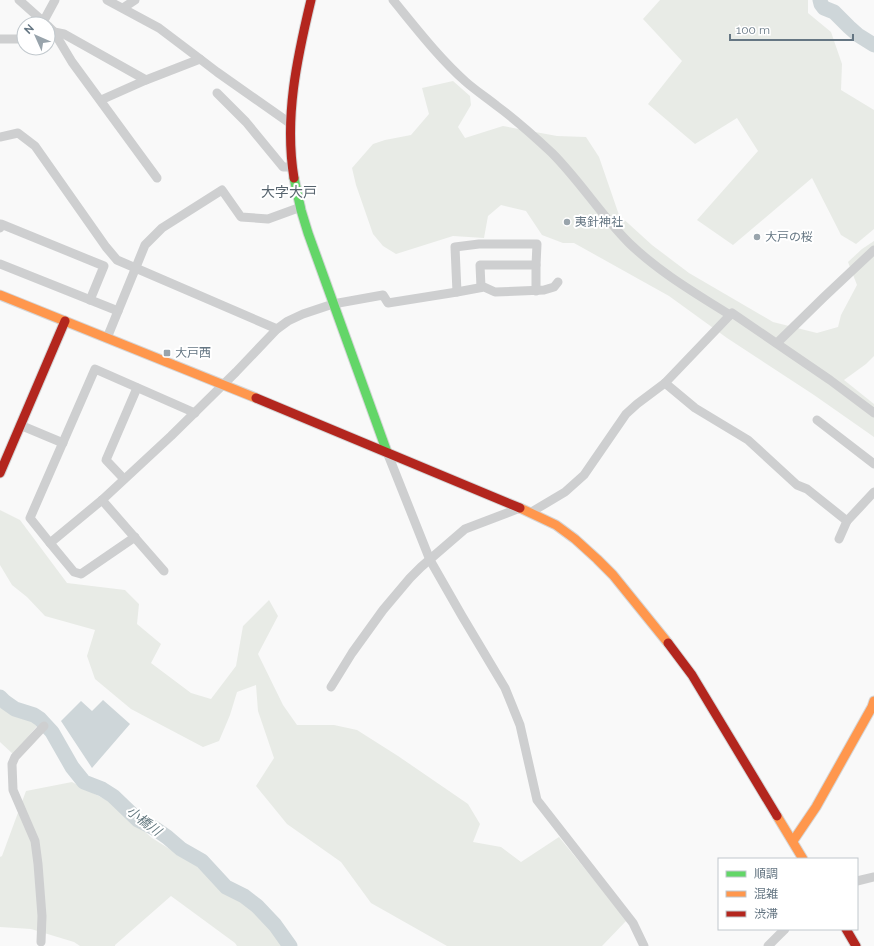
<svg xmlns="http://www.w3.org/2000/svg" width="874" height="946" font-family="Raleway,'Noto Sans JP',sans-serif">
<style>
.green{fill:#e8ebe6}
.water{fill:#ced6d9}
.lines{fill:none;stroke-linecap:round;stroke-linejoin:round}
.river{stroke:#ced6d9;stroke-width:15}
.fast-casing{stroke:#d5d6d7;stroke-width:11}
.slow-casing{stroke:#d5d6d7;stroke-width:11}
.jam-casing{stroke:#d5d6d7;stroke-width:11}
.street{stroke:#cecfd0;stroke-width:9}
.fast{stroke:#63d668;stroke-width:9}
.slow{stroke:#ff974d;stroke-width:9}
.jam{stroke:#b3261e;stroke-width:9}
.poi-dot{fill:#99a4ac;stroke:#fff;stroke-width:1.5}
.labels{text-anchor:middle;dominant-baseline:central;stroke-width:4;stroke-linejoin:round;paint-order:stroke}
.poi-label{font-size:12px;fill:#657683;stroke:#fff;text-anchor:start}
.water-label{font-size:13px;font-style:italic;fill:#60757c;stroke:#fff}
.quarter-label{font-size:14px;fill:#57646e;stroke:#fff}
</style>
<rect width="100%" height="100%" fill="#f9f9f9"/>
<g class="green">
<path d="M 660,0 L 808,0 L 808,13 L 831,32 L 842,64 L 841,90 L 874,110 L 874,229 L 856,244 L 841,235 L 812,178 L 733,245 L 697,220 L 758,151 L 737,118 L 695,144 L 648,104 L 682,61 L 643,19 Z"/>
<path d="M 453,81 L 470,96 L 471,105 L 458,127 L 465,138 L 503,126 L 557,136 L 586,137 L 599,157 L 619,215 L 652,245 L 689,273 L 773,322 L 817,333 L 838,327 L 841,315 L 857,285 L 848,262 L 862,249 L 874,241 L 874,356 L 866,364 L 844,380 L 874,404 L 874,437 L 814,395 L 727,338 L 669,296 L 574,243 L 563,243 L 542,235 L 526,211 L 501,205 L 488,216 L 484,238 L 453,236 L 396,254 L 383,246 L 373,234 L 356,185 L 352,168 L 373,144 L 385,140 L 411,135 L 429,114 L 422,88 Z"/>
<path d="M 0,510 L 20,520 L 67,583 L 125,590 L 139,604 L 137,624 L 161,644 L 151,663 L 191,693 L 211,699 L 236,666 L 243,626 L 269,600 L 278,616 L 258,654 L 283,705 L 297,725 L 334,725 L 357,730 L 398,756 L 468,804 L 480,824 L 473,842 L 501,847 L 521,862 L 559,837 L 627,920 L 602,946 L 447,946 L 371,903 L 341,862 L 287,824 L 256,786 L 274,758 L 258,711 L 256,685 L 237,692 L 230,715 L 219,741 L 203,747 L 131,709 L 95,679 L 87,656 L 95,630 L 45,616 L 27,597 L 12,585 L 0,565 Z"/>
<path d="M 0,702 L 1,703 L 27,717 L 38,725 L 13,754 L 0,742 Z"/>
<path d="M 72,782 L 112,803 L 152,838 L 200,868 L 260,914 L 283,946 L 237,946 L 235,943 L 171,896 L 115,945 L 115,946 L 80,946 L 74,942 L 31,929 L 0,927 L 0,857 L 2,856 L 26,791 Z"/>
</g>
<path class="water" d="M 103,700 L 130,724 L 92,768 L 61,721 L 81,701 L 92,711 Z"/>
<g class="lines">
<g class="river">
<path d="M 820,0 L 821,4 L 824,8 L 834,12 L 849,27 L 858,35 L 874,45"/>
<path d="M 0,697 L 5,702 L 15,709 L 34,715 L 40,719 L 52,732 L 72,767 L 84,782 L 102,789 L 113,796 L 138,820 L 154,828 L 167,837 L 181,849 L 202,861 L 226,887 L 244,896 L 257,906 L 275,925 L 290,946"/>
</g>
<g class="fast-casing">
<path id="fast" d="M 294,178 L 301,210 L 308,233 L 387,452"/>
</g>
<g class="slow-casing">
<g id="slow">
<path d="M 0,295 L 256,398"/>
<path d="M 520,508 L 556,525 L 575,539 L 597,559 L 613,575 L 668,643"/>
<path d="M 777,816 L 803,859"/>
<path d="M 793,841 L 816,807 L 872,707 L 874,701"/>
</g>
</g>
<g class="jam-casing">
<g id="jam">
<path d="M 294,178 C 284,118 297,58 311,0"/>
<path d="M 256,398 L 520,508"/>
<path d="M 0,473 L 65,321"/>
<path d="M 668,643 L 692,675 L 777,816"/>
<path d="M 846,929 L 856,946"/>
</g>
</g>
<g class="street">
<path d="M 19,0 L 46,24"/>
<path d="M 107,0 L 159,28 L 200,59 L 217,72 L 291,124"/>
<path d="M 393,0 C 416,28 439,58 466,82 C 475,90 487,98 497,106 C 516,120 535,137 552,153 C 580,181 601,215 629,243 C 659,272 695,293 730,315"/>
<path d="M 123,8 L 135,0"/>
<path d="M 42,24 L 55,0"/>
<path d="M 48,26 L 54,32 L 72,62 L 157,178"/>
<path d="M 54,32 L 64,34 L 146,80"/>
<path d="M 0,39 L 24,39"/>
<path d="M 217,93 L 246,122 L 283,167 L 293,167"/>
<path d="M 101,100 L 146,80 L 200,59"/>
<path d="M 0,137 L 18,133 L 35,146 L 106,247 L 117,260 L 277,329"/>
<path d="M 0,228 L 1,224 L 104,266 L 90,300"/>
<path d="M 0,264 L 118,311"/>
<path d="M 481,287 L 480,265 L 536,265 L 536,291"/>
<path d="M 457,292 L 455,247 L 479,244 L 537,244 L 536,265"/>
<path d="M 107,338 L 145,245 L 162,228 L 222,190 L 241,217 L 268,219 L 301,207"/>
<path d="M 777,343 L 824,297 L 874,250"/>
<path d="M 665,383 L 695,408 L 748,440 L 797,485 L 807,489 L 847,521"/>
<path d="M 817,420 L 874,464"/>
<path d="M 20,425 L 63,443"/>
<path d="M 387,452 L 430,560 L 462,616 L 505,688 L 520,725 L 537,800 L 612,896 L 633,923 L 644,946"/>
<path d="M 124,479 L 106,460 L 137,388"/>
<path d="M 102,500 L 164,571"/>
<path d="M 530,512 L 533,511 L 565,492 L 584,475 L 626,414 L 637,404 L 665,383 L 732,313 L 830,380 L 874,413"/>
<path d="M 135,537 L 81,574 L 74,572 L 50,543 L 30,518 L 95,369 L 195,413"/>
<path d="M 839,539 L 847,521 L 874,492"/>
<path d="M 50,543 L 102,500 L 171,436 L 236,372 L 277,329 L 288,321 L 303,314 L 333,304 L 383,295 L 388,303 L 457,292 L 484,287 L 495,292 L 544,290 L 554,287 L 558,282"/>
<path d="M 331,687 L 352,653 L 383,610 L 410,578 L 421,567 L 465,529 L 520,508"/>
<path d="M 857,881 L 874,877"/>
<path d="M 41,942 L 42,916 L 38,864 L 35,841 L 13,790 L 12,764 L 15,757 L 44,726"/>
<path d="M 768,946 L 785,929"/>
</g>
<use href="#fast" class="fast"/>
<use href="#slow" class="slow"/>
<use href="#jam" class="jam"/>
</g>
<g class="poi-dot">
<circle cx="567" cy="222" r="4"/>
<circle cx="757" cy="237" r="4"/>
<rect x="163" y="349" width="8" height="8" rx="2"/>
</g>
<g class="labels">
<g class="poi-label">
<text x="575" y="222">夷針神社</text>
<text x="765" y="237">大戸の桜</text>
<text x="175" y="353">大戸西</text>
</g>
<g class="water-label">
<text transform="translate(144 821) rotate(37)">小橋川</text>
</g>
<g class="quarter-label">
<text x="289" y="192">大字大戸</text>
</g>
</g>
<rect x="718" y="858" width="140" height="72" fill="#ffffff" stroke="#c1c8cd"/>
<rect x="726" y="871" width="20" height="6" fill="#63d668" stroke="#c1c8cd"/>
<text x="754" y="878" font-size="12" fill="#657683">順調</text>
<rect x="726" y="891" width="20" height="6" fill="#ff974d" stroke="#c1c8cd"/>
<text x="754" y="898" font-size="12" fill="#657683">混雑</text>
<rect x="726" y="911" width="20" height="6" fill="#b3261e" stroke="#c1c8cd"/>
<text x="754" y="918" font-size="12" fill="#657683">渋滞</text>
<g transform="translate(36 36) rotate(315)"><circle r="19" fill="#ffffff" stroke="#c1c8cd"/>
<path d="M0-3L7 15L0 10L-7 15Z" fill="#99a4ac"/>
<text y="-6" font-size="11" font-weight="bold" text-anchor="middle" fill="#657683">N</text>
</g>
<path d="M730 34v6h123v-6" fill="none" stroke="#657683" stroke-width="2"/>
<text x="736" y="34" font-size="12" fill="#657683" stroke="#ffffff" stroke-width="3" paint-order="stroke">100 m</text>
</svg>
